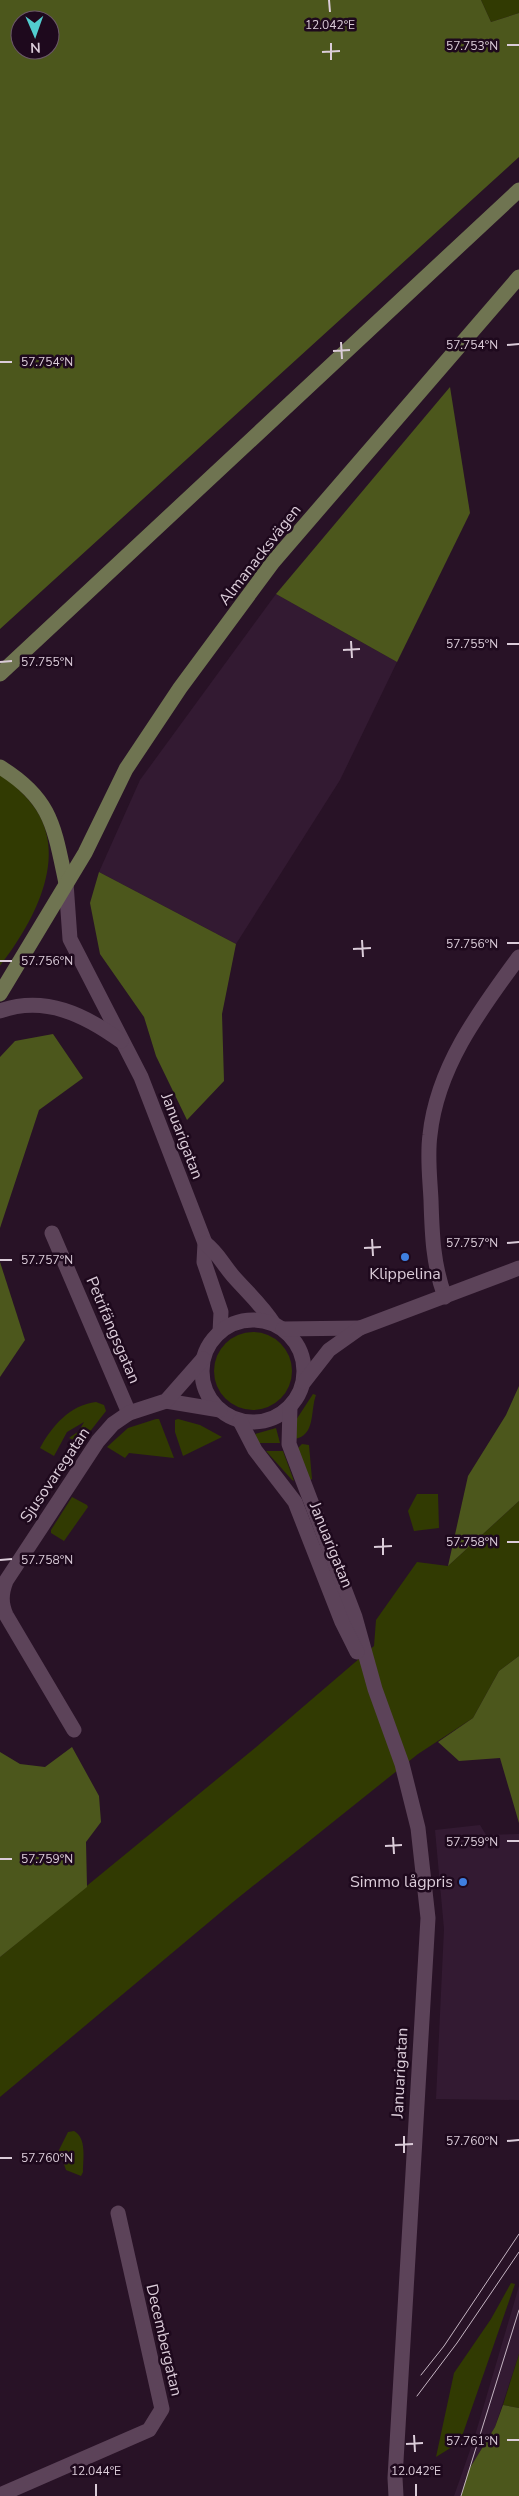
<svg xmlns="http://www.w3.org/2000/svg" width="519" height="2496" font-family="'Nunito Sans',sans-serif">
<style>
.built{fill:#331a32}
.green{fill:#313a02}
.forest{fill:#4c571c;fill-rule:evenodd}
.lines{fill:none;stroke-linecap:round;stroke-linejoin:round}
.minor{stroke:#5c4359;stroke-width:15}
.major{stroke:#6f7451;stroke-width:15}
.tram{stroke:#c5b5c3;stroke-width:1}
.ticks{fill:none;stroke:#dbccd9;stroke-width:2}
.shop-dot{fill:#3f7fe0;stroke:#1e091d;stroke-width:2}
.labels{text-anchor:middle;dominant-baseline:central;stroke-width:5;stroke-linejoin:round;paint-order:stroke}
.street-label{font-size:16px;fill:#dbccd9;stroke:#1e091d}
.poi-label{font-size:16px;fill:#dbccd9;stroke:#1e091d}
.ticks-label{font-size:12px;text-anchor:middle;fill:#dbccd9;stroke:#1e091d;stroke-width:5;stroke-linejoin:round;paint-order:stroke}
</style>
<rect width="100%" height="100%" fill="#281226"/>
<g class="built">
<path d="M 276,594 L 397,662 L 340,780 L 236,944 L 99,872 L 140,780 Z"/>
<path d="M 480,1825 L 486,1835 L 519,1834 L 519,2100 L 436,2099 L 444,1929 L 435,1830 Z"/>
<path d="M 519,2286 L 519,2354 L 495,2427 L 468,2471 L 461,2496 L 454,2496 L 474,2439 Z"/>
</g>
<g class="green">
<path d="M 481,0 L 519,0 L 519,13 L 491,22 Z"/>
<path d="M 0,775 C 11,780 18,789 26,797 C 75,849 35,920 0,966 Z"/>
<circle cx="253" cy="1371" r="39"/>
<path d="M 313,1394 L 316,1395 C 310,1411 316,1436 294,1439 L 296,1420 Z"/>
<path d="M 96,1402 L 104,1405 L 106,1411 L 81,1443 L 69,1438 L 79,1431 L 84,1422 L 67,1432 L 54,1456 L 40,1448 C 52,1426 70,1405 96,1402 Z"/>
<path d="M 156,1419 L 159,1419 L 174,1458 L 129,1453 L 125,1458 L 107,1447 L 128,1428 Z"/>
<path d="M 178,1419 L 200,1425 L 222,1437 L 183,1456 L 175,1432 L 175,1420 Z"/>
<path d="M 276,1428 L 280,1443 L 258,1443 L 255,1434 Z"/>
<path d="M 302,1444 L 309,1445 L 312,1479 L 309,1481 L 297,1449 Z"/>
<path d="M 266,1451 L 283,1451 L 294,1481 L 292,1480 Z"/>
<path d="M 417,1494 L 438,1494 L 439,1528 L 414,1531 L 408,1511 Z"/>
<path d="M 72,1497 L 87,1505 L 88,1507 L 64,1541 L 51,1533 L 51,1530 Z"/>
<path d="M 519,1501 L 519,1656 L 499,1671 L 473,1718 L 418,1754 L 233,1902 L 0,2097 L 0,1957 L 255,1748 L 374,1646 L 376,1620 L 417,1562 L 448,1566 Z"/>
<path d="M 74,2131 C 87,2138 83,2159 83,2172 L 81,2176 L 66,2170 L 59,2150 L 68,2132 Z"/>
<path d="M 511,2283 L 515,2284 L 460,2442 L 436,2457 L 454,2373 L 491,2319 Z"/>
<path d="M 519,2354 L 519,2408 L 503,2405 Z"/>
</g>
<g class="forest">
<path d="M 0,0 L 481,0 L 491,22 L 519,13 L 519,157 L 0,629 ZM 20,20 L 50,20 L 50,50 L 20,50 Z"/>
<path d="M 450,387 L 470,513 L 397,662 L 276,594 Z"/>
<path d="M 99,872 L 236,944 L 222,1014 L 224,1081 L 187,1120 L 156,1056 L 144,1017 L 100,954 L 90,903 Z"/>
<path d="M 53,1034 L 83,1078 L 39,1110 L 0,1228 L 0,1057 L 15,1041 Z"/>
<path d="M 0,1262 L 25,1340 L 0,1377 Z"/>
<path d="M 519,1386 L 519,1501 L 448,1566 L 468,1476 L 506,1415 Z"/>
<path d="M 519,1656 L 519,1823 L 500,1758 L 459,1761 L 438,1742 L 473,1718 L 499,1671 Z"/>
<path d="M 72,1747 L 99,1796 L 101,1822 L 86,1842 L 87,1887 L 0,1957 L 0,1752 L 20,1764 L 45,1767 Z"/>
<path d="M 503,2405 L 519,2408 L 519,2496 L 461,2496 L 468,2471 L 495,2427 Z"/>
</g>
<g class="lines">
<g class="minor">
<path d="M 66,883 L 70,939 L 141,1077 L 205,1243 L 204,1262 L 221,1312 L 220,1332"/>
<path d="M 0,1011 C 45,995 85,1015 121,1041"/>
<path d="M 52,1233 L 129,1413"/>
<path d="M 205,1243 C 218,1253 222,1263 233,1276 C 247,1292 262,1305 274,1324"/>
<path d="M 445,1297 C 433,1265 432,1234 431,1200 C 430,1179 427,1156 430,1135 C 437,1067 480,1010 519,957"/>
<circle cx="253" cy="1371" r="51"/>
<path d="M 283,1329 L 360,1328"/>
<path d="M 304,1382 L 329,1350 L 360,1328 L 519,1268"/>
<path d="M 166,1401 L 220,1410"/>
<path d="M 290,1407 L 289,1444 L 355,1617 L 375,1689 L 402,1764 L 418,1828 L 428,1918 L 395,2478 L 396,2496"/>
<path d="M 240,1421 L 255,1450 L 295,1502 L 342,1622 L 357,1652"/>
<path d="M 74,1730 L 6,1615 C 1,1603 1,1594 6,1581 L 98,1441 L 113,1424 L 129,1413 L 166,1401 L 203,1359"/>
<path d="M 0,2495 L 149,2430 L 162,2409 L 118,2213"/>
</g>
<g class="major">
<path d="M 0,674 L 519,190"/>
<path d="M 0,767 C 52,799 54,827 66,883"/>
<path d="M 0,994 L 85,853 L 126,769 L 180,688 L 273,562 L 519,277"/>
</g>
<g class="tram">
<path d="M 421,2375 L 444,2346 L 519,2234"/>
<path d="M 417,2396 L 457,2343 L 519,2252"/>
<path d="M 461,2496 L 519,2310"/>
</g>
</g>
<path class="ticks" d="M 329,0 L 330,12M 331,43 L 331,60M 507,45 L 519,45M 322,52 L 340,51M 341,342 L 342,359M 507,345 L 519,344M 333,351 L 350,350M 0,362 L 12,362M 351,641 L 352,658M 507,644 L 519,644M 343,650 L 360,649M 0,662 L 12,661M 362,940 L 363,957M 507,943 L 519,943M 353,949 L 371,948M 0,961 L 12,961M 372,1239 L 373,1256M 507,1243 L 519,1242M 364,1248 L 381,1247M 0,1260 L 12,1260M 383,1538 L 383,1555M 507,1542 L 519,1542M 374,1547 L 392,1546M 0,1560 L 12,1559M 393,1837 L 394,1854M 507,1841 L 519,1841M 385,1846 L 402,1845M 0,1859 L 12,1859M 404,2136 L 404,2153M 507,2141 L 519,2140M 395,2145 L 413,2144M 0,2158 L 12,2158M 414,2435 L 415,2452M 507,2440 L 519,2440M 406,2444 L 423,2443M 96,2484 L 96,2496M 416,2484 L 416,2496"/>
<g class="shop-dot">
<circle cx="405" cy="1257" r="5"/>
<circle cx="463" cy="1882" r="5"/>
</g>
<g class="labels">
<g class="street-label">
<text transform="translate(260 555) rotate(-52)">Almanacksvägen</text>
<text transform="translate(182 1136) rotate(69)">Januarigatan</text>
<text transform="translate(113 1330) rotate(67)">Petrifängsgatan</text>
<text transform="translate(55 1475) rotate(-56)">Sjusovaregatan</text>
<text transform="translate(331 1545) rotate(68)">Januarigatan</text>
<text transform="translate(400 2073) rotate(-87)">Januarigatan</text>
<text transform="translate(164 2340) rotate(77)">Decembergatan</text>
</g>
<g class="poi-label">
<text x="405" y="1274">Klippelina</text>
<text x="453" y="1882" text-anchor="end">Simmo lågpris</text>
</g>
</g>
<g class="ticks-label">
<text x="330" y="29">12.042°E</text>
<text x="472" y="50">57.753°N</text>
<text x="472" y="349">57.754°N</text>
<text x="47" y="366">57.754°N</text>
<text x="472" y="648">57.755°N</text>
<text x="47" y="666">57.755°N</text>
<text x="472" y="948">57.756°N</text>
<text x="47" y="965">57.756°N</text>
<text x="472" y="1247">57.757°N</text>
<text x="47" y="1264">57.757°N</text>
<text x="472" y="1546">57.758°N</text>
<text x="47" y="1564">57.758°N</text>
<text x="472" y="1846">57.759°N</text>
<text x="47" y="1863">57.759°N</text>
<text x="472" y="2145">57.760°N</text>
<text x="47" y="2162">57.760°N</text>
<text x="472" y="2445">57.761°N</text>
<text x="96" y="2475">12.044°E</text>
<text x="416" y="2475">12.042°E</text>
</g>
<g transform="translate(35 35) rotate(178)"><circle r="24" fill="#1e091d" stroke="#6a5768"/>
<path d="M0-4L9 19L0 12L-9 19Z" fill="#52cdcf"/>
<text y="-8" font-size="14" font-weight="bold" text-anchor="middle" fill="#dbccd9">N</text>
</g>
</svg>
